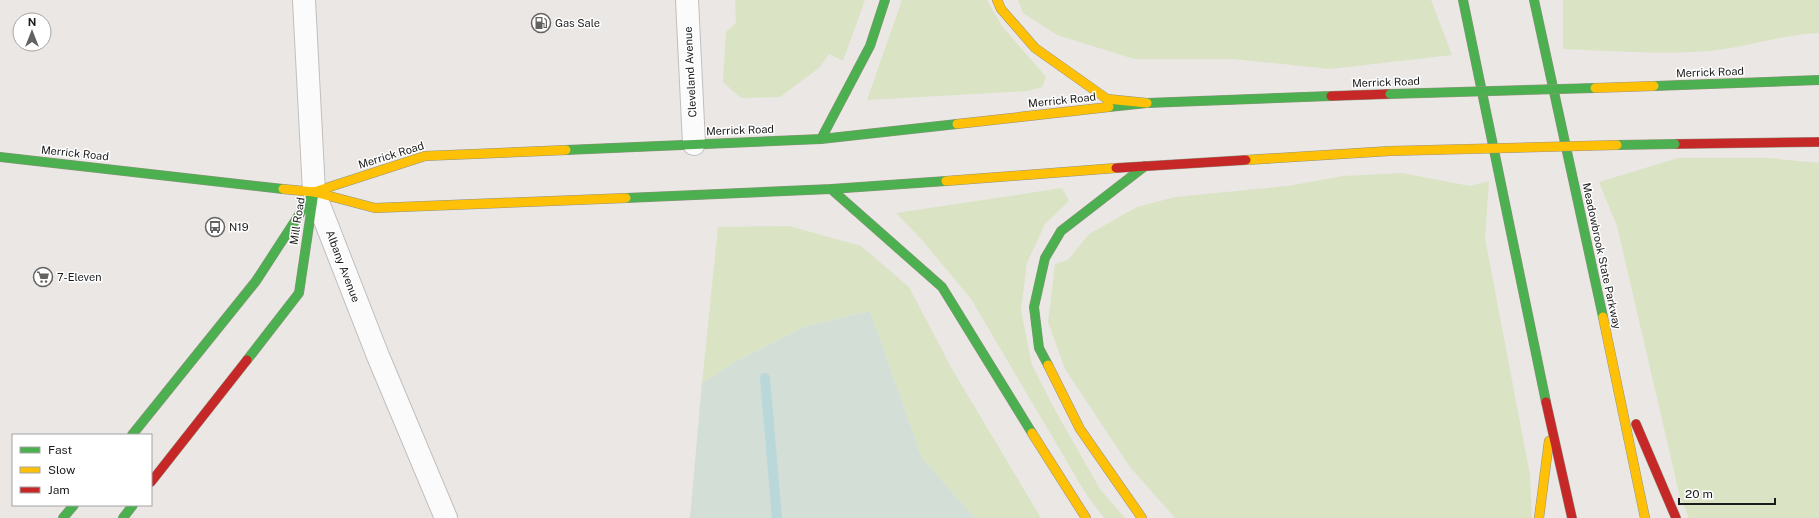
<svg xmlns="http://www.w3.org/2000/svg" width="1819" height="518" font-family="'Public Sans',sans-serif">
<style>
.grass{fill:#dae4c5}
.wetland{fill:#d3dfd6}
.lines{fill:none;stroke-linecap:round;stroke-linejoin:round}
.stream{stroke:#bad7da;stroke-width:10}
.street-casing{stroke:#c1bfbe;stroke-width:24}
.fast-casing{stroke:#91917e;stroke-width:10}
.slow-casing{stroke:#91917e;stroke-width:10}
.jam-casing{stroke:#91917e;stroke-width:10}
.street{stroke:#fcfbfb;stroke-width:22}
.fast{stroke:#4caf50;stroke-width:9}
.slow{stroke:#ffc107;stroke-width:9}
.jam{stroke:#c62828;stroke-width:9}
.fast-bridge-casing{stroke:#9d9284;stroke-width:10;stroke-linecap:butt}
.slow-bridge-casing{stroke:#9d9284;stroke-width:10;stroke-linecap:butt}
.fast-bridge{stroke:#4caf50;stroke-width:9}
.slow-bridge{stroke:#ffc107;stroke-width:9}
.labels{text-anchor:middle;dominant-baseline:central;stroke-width:3;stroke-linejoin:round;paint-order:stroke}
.poi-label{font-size:11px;fill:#1b1b1b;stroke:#fff;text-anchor:start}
.street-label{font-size:11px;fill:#1b1b1b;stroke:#fff}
</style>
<rect width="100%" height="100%" fill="#eae7e4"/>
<g class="grass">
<path d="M 735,0 L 865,0 L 843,61 L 829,54 L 819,68 L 780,97 L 741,98 L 723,82 L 726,32 L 736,23 Z"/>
<path d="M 902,0 L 987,0 L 1002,26 L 1046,77 L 1042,87 L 1028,91 L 867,100 Z"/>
<path d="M 1018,0 L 1431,0 L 1452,55 L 1330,69 L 1233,59 L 1134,59 L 1057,35 L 1023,13 Z"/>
<path d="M 1563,0 L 1819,0 L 1819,33 C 1781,35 1747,47 1710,51 C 1661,55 1612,51 1563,49 Z"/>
<path d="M 1678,158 L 1769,158 L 1819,163 L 1819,518 L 1689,518 L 1680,497 L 1617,226 L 1599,182 Z"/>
<path d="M 1402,173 L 1470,186 L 1489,181 L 1485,238 L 1530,475 L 1532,518 L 1175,518 L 1130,467 L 1065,369 L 1048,322 L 1055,264 L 1068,260 L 1089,234 L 1137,207 L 1175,197 L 1288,186 L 1343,176 Z"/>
<path d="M 1062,188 L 1069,201 L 1045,224 L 1027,263 L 1021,310 L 1032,365 L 1055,410 L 1100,489 L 1125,518 L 1104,518 L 1086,494 L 971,299 L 922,240 L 896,213 Z"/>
<path d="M 789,226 L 861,246 L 909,287 L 952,369 L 1041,518 L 975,518 L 922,458 L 870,311 L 806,326 L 737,361 L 702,383 L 718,227 Z"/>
</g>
<path class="wetland" d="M 870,311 L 922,458 L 975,518 L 690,518 L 702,383 L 737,361 L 806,326 Z"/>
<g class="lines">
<path class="stream" d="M 765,378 L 777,518"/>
<g class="street-casing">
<g id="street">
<path d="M 304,0 L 314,192 L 378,356 L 446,518"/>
<path d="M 687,0 L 694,144"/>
</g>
</g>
<g class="fast-casing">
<g id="fast">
<path d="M 1463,0 L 1546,402"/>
<path d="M 1534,0 L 1603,317"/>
<path d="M 1654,86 L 1819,80"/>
<path d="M 1109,107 L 1147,103 L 1331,96"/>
<path d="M 821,139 L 870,46 L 885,0"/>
<path d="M 566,150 L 821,139 L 957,124"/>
<path d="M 0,157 L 283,189"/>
<path d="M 831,189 L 942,287 L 1032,433"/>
<path d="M 626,198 L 831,189 L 946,181"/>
<path d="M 247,360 L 299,293 L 314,192"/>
<path d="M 1048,365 L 1039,348 L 1034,307 L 1045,258 L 1061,231 L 1145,166"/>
<path d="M 132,435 L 256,281 L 310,198"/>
<path d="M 63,518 L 74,505"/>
<path d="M 123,518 L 133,505"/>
</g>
</g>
<g class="slow-casing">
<g id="slow">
<path d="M 997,0 L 1001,9 L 1035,48 L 1107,99 L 1147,103"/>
<path d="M 957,124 L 1109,107"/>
<path d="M 1246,160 L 1390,151"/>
<path d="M 946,181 L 1116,168"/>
<path d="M 283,189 L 314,192 L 375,208 L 626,198"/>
<path d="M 314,192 L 425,156 L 566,150"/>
<path d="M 1603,317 L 1645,518"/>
<path d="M 1048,365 L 1080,429 L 1142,518"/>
<path d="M 1032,433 L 1086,518"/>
<path d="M 1539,518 L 1549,441"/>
</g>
</g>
<g class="jam-casing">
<g id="jam">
<path d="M 1331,96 L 1390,94"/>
<path d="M 1675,144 L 1819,142"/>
<path d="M 1116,168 L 1246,160"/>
<path d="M 1546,402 L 1572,518"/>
<path d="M 1636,424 L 1676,518"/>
<path d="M 151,482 L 247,360"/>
</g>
</g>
<use href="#street" class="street"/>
<use href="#fast" class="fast"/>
<use href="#slow" class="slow"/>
<use href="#jam" class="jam"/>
<g class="fast-bridge-casing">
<g id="fast-bridge">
<path d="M 1390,94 L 1595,88"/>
<path d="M 1617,145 L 1675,144"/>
</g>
</g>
<g class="slow-bridge-casing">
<g id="slow-bridge">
<path d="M 1595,88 L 1654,86"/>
<path d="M 1390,151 L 1617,145"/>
</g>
</g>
<use href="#fast-bridge" class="fast-bridge"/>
<use href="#slow-bridge" class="slow-bridge"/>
</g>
<defs>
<g id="fuel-ring" transform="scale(1)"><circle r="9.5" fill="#fff" stroke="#636261" stroke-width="1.5"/><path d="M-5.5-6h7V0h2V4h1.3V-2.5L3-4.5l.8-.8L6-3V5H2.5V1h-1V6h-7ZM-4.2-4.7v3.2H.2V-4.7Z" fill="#636261"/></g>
<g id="bus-ring" transform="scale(1)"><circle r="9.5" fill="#fff" stroke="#636261" stroke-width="1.5"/><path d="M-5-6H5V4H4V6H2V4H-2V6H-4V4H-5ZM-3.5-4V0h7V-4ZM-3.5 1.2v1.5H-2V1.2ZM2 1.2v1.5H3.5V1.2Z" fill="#636261"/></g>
<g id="supermarket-ring" transform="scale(1)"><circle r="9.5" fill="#fff" stroke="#636261" stroke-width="1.5"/><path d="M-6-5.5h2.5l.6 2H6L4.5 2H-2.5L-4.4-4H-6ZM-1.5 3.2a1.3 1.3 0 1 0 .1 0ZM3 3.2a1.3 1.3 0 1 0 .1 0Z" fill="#636261"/></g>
</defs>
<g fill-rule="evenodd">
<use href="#fuel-ring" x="541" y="23"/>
<use href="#bus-ring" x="215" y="227"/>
<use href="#supermarket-ring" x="43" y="277"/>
</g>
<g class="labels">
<g class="poi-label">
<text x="555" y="23">Gas Sale</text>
<text x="229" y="227">N19</text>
<text x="57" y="277">7-Eleven</text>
</g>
<g class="street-label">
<text transform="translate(690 72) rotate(-93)">Cleveland Avenue</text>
<text transform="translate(1710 72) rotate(-2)">Merrick Road</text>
<text transform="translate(1386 82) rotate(-2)">Merrick Road</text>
<text transform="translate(1062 100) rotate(-6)">Merrick Road</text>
<text transform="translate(740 130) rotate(-2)">Merrick Road</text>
<text transform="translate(75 153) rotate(6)">Merrick Road</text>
<text transform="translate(391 155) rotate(-17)">Merrick Road</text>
<text transform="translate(297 221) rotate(-81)">Mill Road</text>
<text transform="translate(1602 256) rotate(78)">Meadowbrook State Parkway</text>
<text transform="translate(343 266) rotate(69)">Albany Avenue</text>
</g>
</g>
<rect x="12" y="434" width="140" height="72" fill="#ffffff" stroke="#a4a4a4"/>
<rect x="20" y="447" width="20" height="6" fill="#4caf50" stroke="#a4a4a4"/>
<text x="48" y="454" font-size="12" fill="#1b1b1b">Fast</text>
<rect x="20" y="467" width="20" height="6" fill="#ffc107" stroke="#a4a4a4"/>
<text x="48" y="474" font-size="12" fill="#1b1b1b">Slow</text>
<rect x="20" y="487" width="20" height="6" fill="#c62828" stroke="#a4a4a4"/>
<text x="48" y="494" font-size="12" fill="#1b1b1b">Jam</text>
<g transform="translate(32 32)"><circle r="19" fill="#ffffff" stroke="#a4a4a4"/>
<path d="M0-3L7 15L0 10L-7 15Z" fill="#636261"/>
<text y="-6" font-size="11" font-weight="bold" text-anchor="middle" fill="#1b1b1b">N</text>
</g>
<path d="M1679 498v6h96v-6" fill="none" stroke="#1b1b1b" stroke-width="2"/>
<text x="1685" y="498" font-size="12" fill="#1b1b1b" stroke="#ffffff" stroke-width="3" paint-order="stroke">20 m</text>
</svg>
